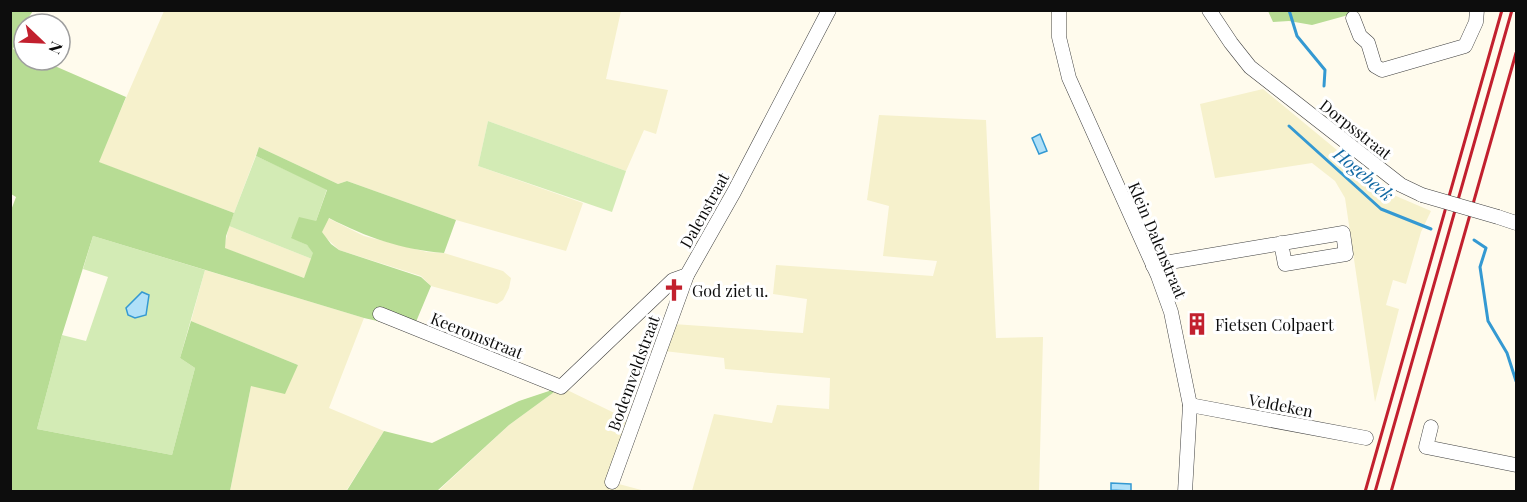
<svg xmlns="http://www.w3.org/2000/svg" width="1527" height="502" font-family="'Playfair Display',serif">
<style>
.farmland{fill:#f6f1cc}
.green{fill:#d3ebb5}
.forest{fill:#b7dc94}
.water{fill:#b0e0f8;stroke:#3499d2;stroke-width:1.5}
.lines{fill:none;stroke-linecap:round;stroke-linejoin:round}
.stream{stroke:#3499d2;stroke-width:3}
.minor-casing{stroke:#404040;stroke-width:15}
.minor{stroke:#fff;stroke-width:14}
.rail{stroke:#c2202e;stroke-width:3}
.minor-bridge-casing{stroke:#404040;stroke-width:15;stroke-linecap:butt}
.minor-bridge{stroke:#fff;stroke-width:14}
.labels{text-anchor:middle;dominant-baseline:central;stroke-width:6;stroke-linejoin:round;paint-order:stroke}
.street-label{font-size:16px;fill:#0d0d0d;stroke:#fff}
.poi-label{font-size:16px;fill:#0d0d0d;stroke:#fff;text-anchor:start}
.water-label{font-size:18px;font-style:italic;fill:#1269a3;stroke:#fff}
</style>
<rect width="100%" height="100%" fill="#fffbed"/>
<g class="farmland">
<path d="M 164,11 L 621,11 L 606,79 L 668,90 L 656,134 L 644,130 L 626,171 L 488,121 L 478,166 L 583,203 L 566,251 L 456,220 L 347,181 L 338,184 L 259,147 L 234,213 L 98,162 Z"/>
<path d="M 1263,89 L 1389,193 L 1431,211 L 1421,232 L 1406,284 L 1393,280 L 1386,305 L 1399,309 L 1375,402 L 1345,198 L 1335,181 L 1312,163 L 1215,178 L 1200,104 Z"/>
<path d="M 879,115 L 986,120 L 996,338 L 1043,337 L 1039,491 L 692,491 L 714,414 L 772,423 L 777,405 L 829,409 L 830,378 L 725,369 L 724,358 L 664,351 L 673,324 L 803,333 L 807,299 L 773,294 L 776,265 L 933,276 L 937,261 L 883,256 L 889,206 L 867,200 Z"/>
<path d="M 328,218 L 364,236 L 427,252 L 444,253 L 503,271 L 511,278 L 509,288 L 503,300 L 497,304 L 431,286 L 421,276 L 339,250 L 321,233 Z"/>
<path d="M 229,226 L 312,259 L 304,278 L 224,248 Z"/>
<path d="M 205,270 L 364,318 L 329,408 L 384,431 L 346,491 L 230,491 L 251,386 L 298,365 L 191,321 Z"/>
<path d="M 561,387 L 637,424 L 615,483 L 645,491 L 437,492 L 509,425 Z"/>
</g>
<g class="green">
<path d="M 488,121 L 626,171 L 612,212 L 478,166 Z"/>
<path d="M 256,156 L 327,189 L 316,221 L 291,237 L 307,245 L 314,253 L 312,259 L 229,226 Z"/>
<path d="M 93,236 L 205,270 L 180,358 L 195,368 L 172,455 L 37,429 L 62,335 L 86,341 L 108,277 L 83,269 Z"/>
</g>
<g class="forest">
<path d="M 11,11 L 33,11 L 24,24 L 13,49 L 24,54 L 24,60 L 41,60 L 126,97 L 99,162 L 234,213 L 226,236 L 225,248 L 304,278 L 313,253 L 307,245 L 291,238 L 299,217 L 316,221 L 327,190 L 256,156 L 259,147 L 338,184 L 347,181 L 456,220 L 444,253 C 400,249 368,238 329,218 L 322,232 L 331,244 L 339,250 L 421,277 L 431,286 L 413,329 L 364,318 L 93,236 L 62,335 L 37,429 L 172,455 L 195,368 L 180,358 L 191,321 L 298,365 L 285,394 L 251,386 L 230,491 L 11,491 L 10,213 L 16,197 L 11,194 Z"/>
<path d="M 1268,11 L 1363,11 L 1312,25 L 1289,21 L 1273,22 Z"/>
<path d="M 561,387 L 509,425 L 437,491 L 346,492 L 384,431 L 432,443 L 519,401 Z"/>
</g>
<g class="water">
<path d="M 1040,134 L 1047,151 L 1039,154 L 1032,138 Z"/>
<path d="M 142,292 L 149,295 L 146,315 L 135,318 L 128,315 L 126,308 Z"/>
<path d="M 1111,483 L 1131,484 L 1131,491 L 1111,490 Z"/>
</g>
<g class="lines">
<g class="stream">
<path d="M 1289,10 L 1297,36 L 1325,70 L 1324,86"/>
<path d="M 1289,126 L 1381,209 L 1431,229"/>
<path d="M 1474,240 L 1486,248 L 1480,267 L 1488,321 L 1507,353 L 1516,381"/>
</g>
<g class="minor-casing">
<g id="minor">
<path d="M 1059,10 L 1059,37 L 1069,78 L 1158,276 L 1171,312 L 1190,405 L 1185,492"/>
<path d="M 1209,10 L 1231,43 L 1250,67 L 1401,185 L 1422,195"/>
<path d="M 1353,18 L 1360,36 L 1368,43 L 1375,66 L 1382,70 L 1465,46 L 1476,22 L 1477,10"/>
<path d="M 1498,217 L 1516,223"/>
<path d="M 1153,266 L 1158,264 L 1343,233 L 1346,254 L 1285,264 L 1281,243"/>
<path d="M 380,314 L 561,387 L 673,280 L 687,275"/>
<path d="M 1190,405 L 1366,438"/>
<path d="M 1431,427 L 1426,447 L 1516,465"/>
<path d="M 612,482 L 687,275 L 734,192 L 829,10"/>
</g>
</g>
<use href="#minor" class="minor"/>
<g class="rail">
<path d="M 1365,492 L 1502,10"/>
<path d="M 1375,492 L 1512,10"/>
<path d="M 1391,492 L 1516,53"/>
</g>
<g class="minor-bridge-casing">
<path id="minor-bridge" d="M 1422,195 L 1498,217"/>
</g>
<use href="#minor-bridge" class="minor-bridge"/>
</g>
<defs>
<g id="church-bare" transform="scale(1.8)"><path d="M-1.2-6h2.4v3.5h3.3v2.4h-3.3V6h-2.4V-.1h-3.3v-2.4h3.3Z" fill="#c2202e" stroke="#fff" stroke-width="2.5" paint-order="stroke"/></g>
<g id="building-bare" transform="scale(1.8)"><path d="M-4-6H4V6H1V3H-1V6H-4ZM-2.5-4.3h1.7v1.8h-1.7ZM.8-4.3h1.7v1.8H.8ZM-2.5-1h1.7V.8h-1.7ZM.8-1h1.7V.8H.8Z" fill="#c2202e" stroke="#fff" stroke-width="2.5" paint-order="stroke"/></g>
</defs>
<g fill-rule="evenodd">
<use href="#church-bare" x="674" y="290"/>
<use href="#building-bare" x="1197" y="324"/>
</g>
<g class="labels">
<g class="street-label">
<text transform="translate(1356 129) rotate(38)">Dorpsstraat</text>
<text transform="translate(704 210) rotate(-61)">Dalenstraat</text>
<text transform="translate(1158 240) rotate(67)">Klein Dalenstraat</text>
<text transform="translate(477 335) rotate(22)">Keeromstraat</text>
<text transform="translate(633 373) rotate(-70)">Bodemveldstraat</text>
<text transform="translate(1281 405) rotate(11)">Veldeken</text>
</g>
<g class="poi-label">
<text x="692" y="290">God ziet u.</text>
<text x="1215" y="324">Fietsen Colpaert</text>
</g>
<g class="water-label">
<text transform="translate(1364 174) rotate(40)">Hogebeek</text>
</g>
</g>
<rect width="1527" height="502" fill="none" stroke="#0d0d0d" stroke-width="24"/>
<g transform="translate(42 42) rotate(113)"><circle r="28" fill="#ffffff" stroke="#9e9e9e" stroke-width="1.5"/>
<path d="M0-4.5L10 22L0 15L-10 22Z" fill="#c2202e"/>
<text y="-9" font-size="16" font-weight="bold" text-anchor="middle" fill="#0d0d0d">N</text>
</g>
</svg>
